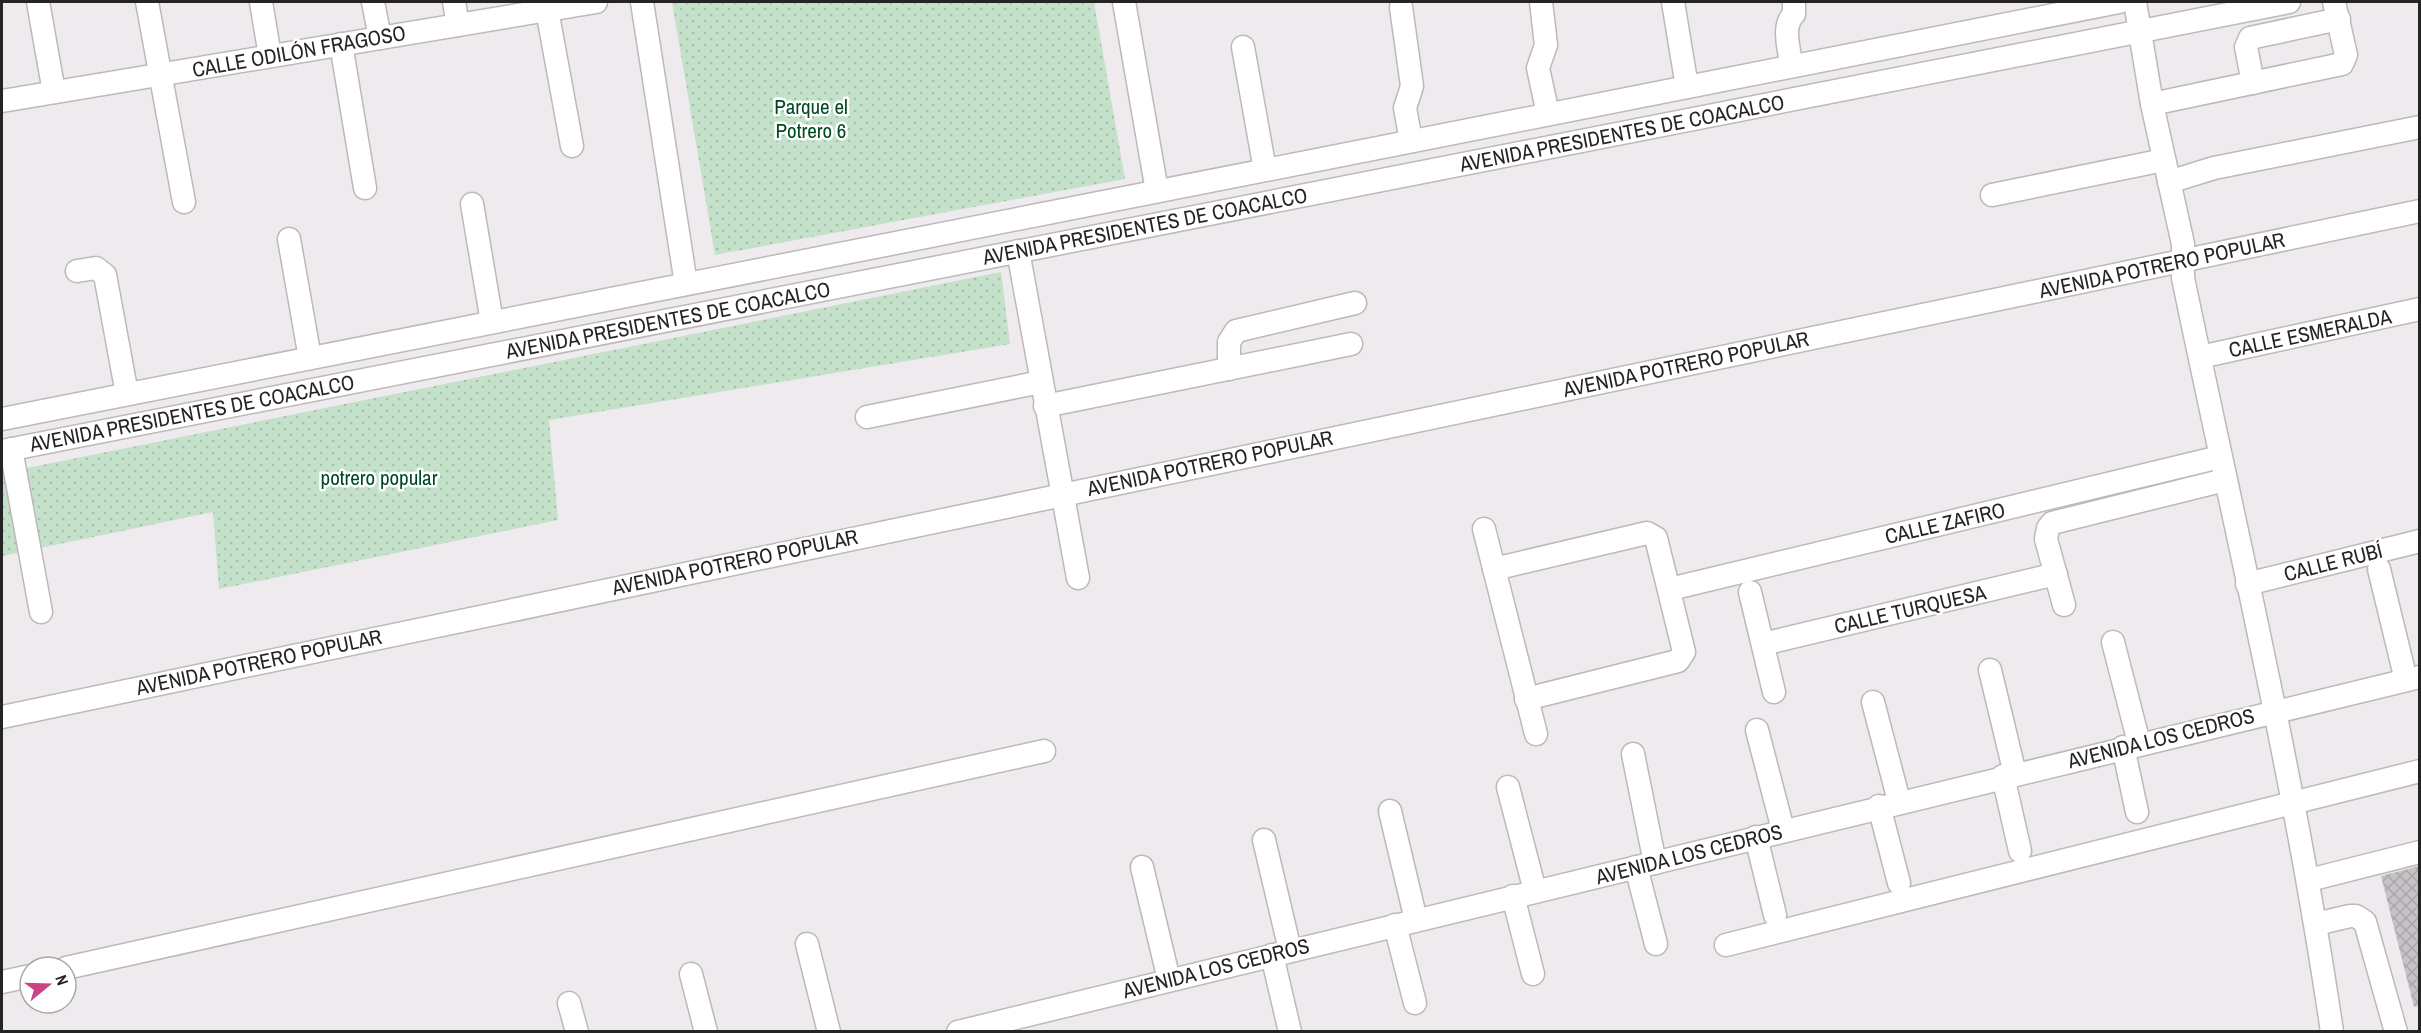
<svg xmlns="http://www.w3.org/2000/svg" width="2421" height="1033" font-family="'Archivo Narrow',sans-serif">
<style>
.grass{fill:url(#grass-dots)}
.building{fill:url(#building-cross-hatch)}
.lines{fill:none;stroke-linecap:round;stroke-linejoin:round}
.minor-casing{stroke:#bdb8bc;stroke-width:25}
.minor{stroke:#fff;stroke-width:22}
.labels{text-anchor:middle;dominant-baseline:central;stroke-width:5;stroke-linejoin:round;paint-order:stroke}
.street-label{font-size:21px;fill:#252425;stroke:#fff}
.park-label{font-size:21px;fill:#014922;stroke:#fff}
</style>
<defs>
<pattern id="grass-dots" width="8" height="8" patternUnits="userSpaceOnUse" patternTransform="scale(1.5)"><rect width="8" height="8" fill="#c4e1ca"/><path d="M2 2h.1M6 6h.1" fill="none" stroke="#a8c1ad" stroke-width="1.8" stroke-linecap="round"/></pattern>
<pattern id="building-cross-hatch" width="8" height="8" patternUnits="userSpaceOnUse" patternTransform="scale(1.5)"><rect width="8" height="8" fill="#c6c2c6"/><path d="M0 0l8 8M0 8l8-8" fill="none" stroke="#aaa7aa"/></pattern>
</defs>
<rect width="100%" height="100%" fill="#efeaee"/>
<g class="grass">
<path d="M 672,2 L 1094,2 L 1125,179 L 715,255 Z"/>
<path d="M 1001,272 L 1010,344 L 549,420 L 558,520 L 219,589 L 213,512 L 2,556 L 2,473 Z"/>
</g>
<path class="building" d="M 2420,866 L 2420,1006 L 2414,1007 L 2381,876 Z"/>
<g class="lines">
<g class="minor-casing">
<g id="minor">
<path d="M 38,2 L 54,92"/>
<path d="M 147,2 L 184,202"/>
<path d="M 261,2 L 270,56"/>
<path d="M 373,2 L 380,38"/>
<path d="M 454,2 L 458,25"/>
<path d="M 642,2 L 686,284"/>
<path d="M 1124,2 L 1157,191"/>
<path d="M 1541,2 L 1546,45 L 1538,68 L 1548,114"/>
<path d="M 1673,2 L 1687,87"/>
<path d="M 2135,2 L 2152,104 L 2183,244 L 2183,278 C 2235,529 2295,778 2332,1032"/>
<path d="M 1401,7 L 1412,86 L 1405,108 L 1411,141"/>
<path d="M 547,10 L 572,146"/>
<path d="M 341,44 L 365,188"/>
<path d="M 1243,47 L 1265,170"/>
<path d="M 1791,66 C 1790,49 1781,27 1794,14 L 1794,2"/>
<path d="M 2253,83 L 2246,47 L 2250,38 L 2339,19"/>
<path d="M 2,101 L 596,2"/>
<path d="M 2152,104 L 2342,64 L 2346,55 L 2334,2"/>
<path d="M 2169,182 L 2214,168 L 2420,127"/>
<path d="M 1992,195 L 2164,160"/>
<path d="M 472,204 L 492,322"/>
<path d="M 289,239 L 310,358"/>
<path d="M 1018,251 L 1078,578"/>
<path d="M 77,271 L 96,268 L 105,275 L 127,394"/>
<path d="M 2200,357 L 2420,309"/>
<path d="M 1229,369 L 1229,342 L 1236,331 L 1355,303"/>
<path d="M 1045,406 L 1351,344"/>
<path d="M 867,417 L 1041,382"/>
<path d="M 2,419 L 2119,2"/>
<path d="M 11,449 L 41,612"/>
<path d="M 2,451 L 2289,2"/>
<path d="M 1484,529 L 1536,734"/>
<path d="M 1494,569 L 1647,533 L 1656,538 L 1684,652 L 1678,661 L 1526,699"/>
<path d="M 2379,569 L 2406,680"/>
<path d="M 2247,584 L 2420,541"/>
<path d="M 1670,589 L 2220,457"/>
<path d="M 1750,592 L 1774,692"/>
<path d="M 2064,605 L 2046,539 L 2048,528 L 2052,523 L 2225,480"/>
<path d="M 2113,642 L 2139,743"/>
<path d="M 1763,644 L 2056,574"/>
<path d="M 1990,670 L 2015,774"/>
<path d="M 1873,702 L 1899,801"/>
<path d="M 2,717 L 2420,211"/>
<path d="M 1757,730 L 1783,830"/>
<path d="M 2123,747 L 2137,812"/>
<path d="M 1633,754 L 1655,863"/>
<path d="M 2003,776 L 2020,851"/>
<path d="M 1508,787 L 1535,891"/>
<path d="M 1879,806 L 1899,883"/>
<path d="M 1390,811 L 1416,920"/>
<path d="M 1756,837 L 1775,915"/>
<path d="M 1264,840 L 1290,950"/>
<path d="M 1142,867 L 1169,980"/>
<path d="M 1636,867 L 1656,944"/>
<path d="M 2309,880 L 2420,852"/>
<path d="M 1513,896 L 1533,974"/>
<path d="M 2316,924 L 2350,916 L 2356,916 L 2365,922 L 2396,1032"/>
<path d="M 1395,925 L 1415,1003"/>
<path d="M 807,944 L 829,1032"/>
<path d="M 1726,945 L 2420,771"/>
<path d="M 1272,955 L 1290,1032"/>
<path d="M 66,968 L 1044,751"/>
<path d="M 691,974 L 706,1032"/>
<path d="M 2,982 L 30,976"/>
<path d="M 569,1003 L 577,1032"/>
<path d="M 958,1032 L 2420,677"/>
</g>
</g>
<use href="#minor" class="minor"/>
</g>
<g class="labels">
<g class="street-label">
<text transform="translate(299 51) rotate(-10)">CALLE ODILÓN FRAGOSO</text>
<text transform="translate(1622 133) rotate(-11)">AVENIDA PRESIDENTES DE COACALCO</text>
<text transform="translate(1145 226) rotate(-11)">AVENIDA PRESIDENTES DE COACALCO</text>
<text transform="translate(2162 265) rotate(-12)">AVENIDA POTRERO POPULAR</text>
<text transform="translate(668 320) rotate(-11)">AVENIDA PRESIDENTES DE COACALCO</text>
<text transform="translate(2310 333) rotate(-12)">CALLE ESMERALDA</text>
<text transform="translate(1686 364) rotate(-12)">AVENIDA POTRERO POPULAR</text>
<text transform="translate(192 413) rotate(-11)">AVENIDA PRESIDENTES DE COACALCO</text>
<text transform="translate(1210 463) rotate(-12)">AVENIDA POTRERO POPULAR</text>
<text transform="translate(1945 523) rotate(-13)">CALLE ZAFIRO</text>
<text transform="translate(735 562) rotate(-12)">AVENIDA POTRERO POPULAR</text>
<text transform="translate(2333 562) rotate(-14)">CALLE RUBÍ</text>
<text transform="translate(1910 609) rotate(-13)">CALLE TURQUESA</text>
<text transform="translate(259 662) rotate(-12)">AVENIDA POTRERO POPULAR</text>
<text transform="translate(2161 738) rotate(-14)">AVENIDA LOS CEDROS</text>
<text transform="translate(1689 854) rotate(-14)">AVENIDA LOS CEDROS</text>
<text transform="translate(1216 968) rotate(-14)">AVENIDA LOS CEDROS</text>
</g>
<g class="park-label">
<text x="811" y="106">Parque el<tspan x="811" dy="24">Potrero 6</tspan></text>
<text x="379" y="477">potrero popular</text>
</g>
</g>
<rect width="2421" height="1033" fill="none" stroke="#252425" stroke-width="6"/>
<g transform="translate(48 985) rotate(71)"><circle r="28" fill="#ffffff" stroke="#a8a7a8" stroke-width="1.5"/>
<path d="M0-4.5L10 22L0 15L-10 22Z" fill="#ca4486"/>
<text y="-9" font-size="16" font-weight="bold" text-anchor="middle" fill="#252425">N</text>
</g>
</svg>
